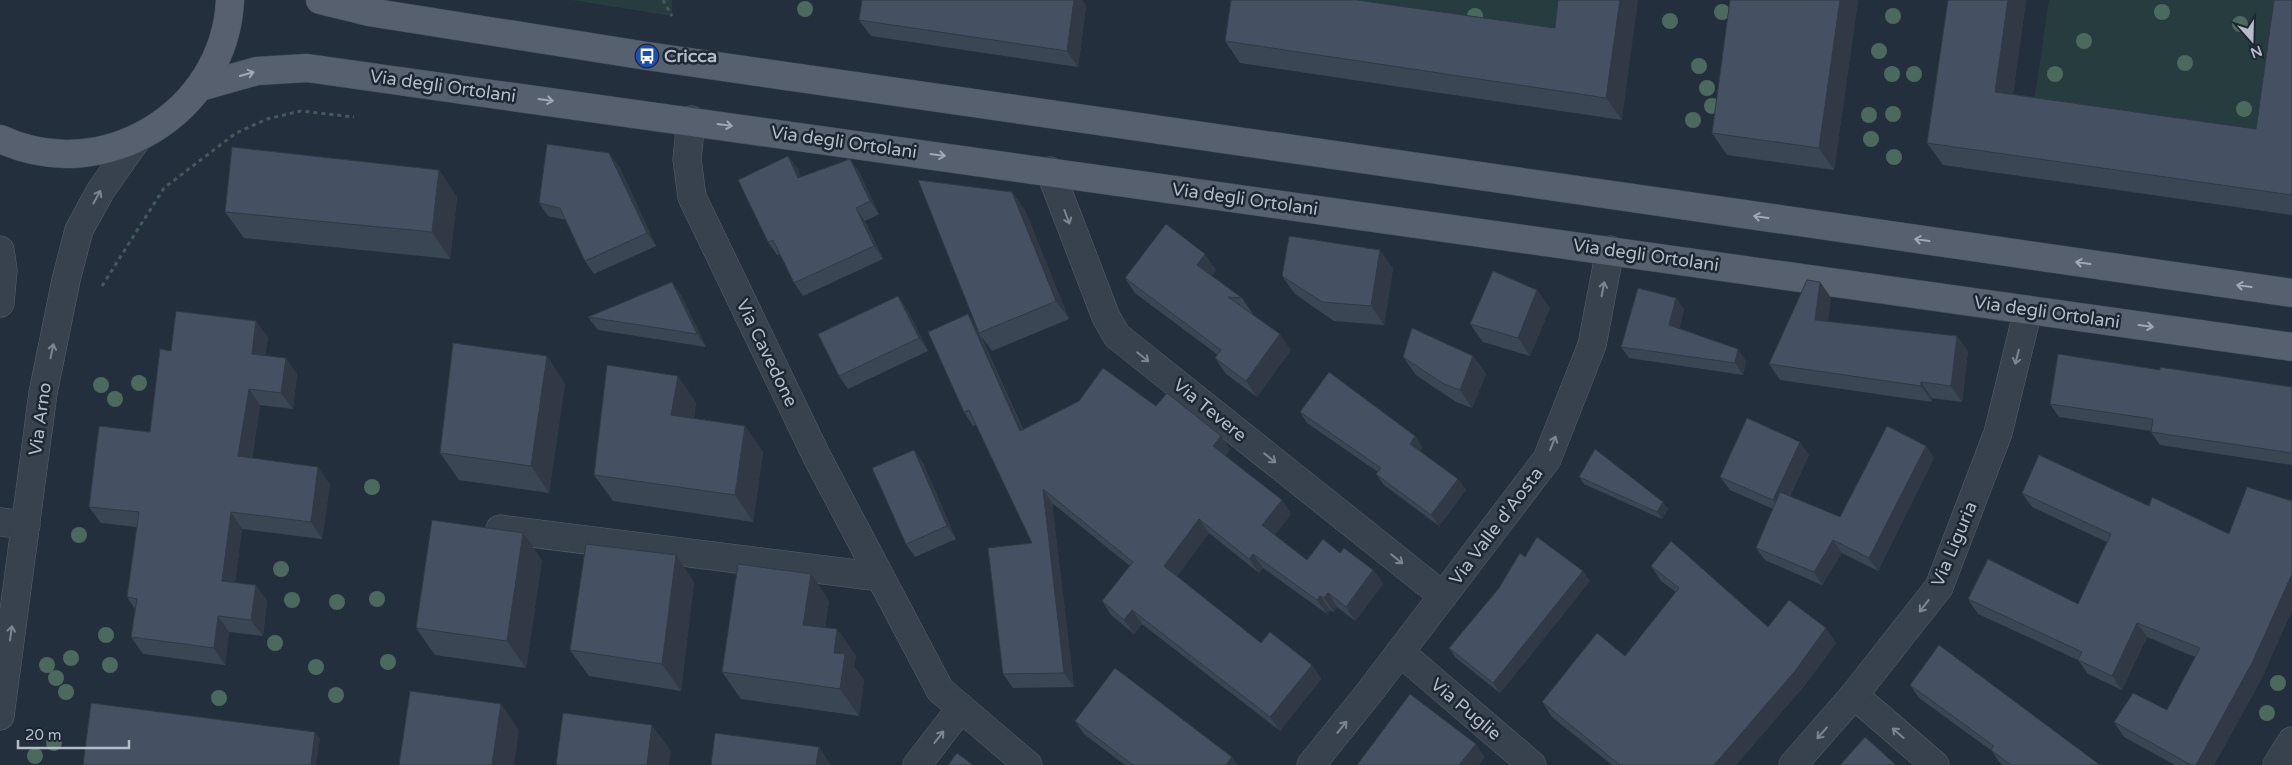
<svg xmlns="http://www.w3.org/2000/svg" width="2292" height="765" font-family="'Varela Round',sans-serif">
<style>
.green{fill:#263c3f}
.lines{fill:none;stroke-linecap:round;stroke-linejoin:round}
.minor-casing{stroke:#565f6c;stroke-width:29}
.tertiary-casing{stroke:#565f6c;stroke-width:29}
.primary-casing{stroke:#414a57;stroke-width:29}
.path{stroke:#44595c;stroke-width:3;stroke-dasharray:4 4;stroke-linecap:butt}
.minor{stroke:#38414e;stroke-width:28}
.tertiary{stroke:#38414e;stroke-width:28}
.primary{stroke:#56606e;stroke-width:28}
.tree{fill:#4b6a5d}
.wall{fill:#3b4654}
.shaded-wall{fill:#303945}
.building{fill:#455162;stroke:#303945}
.oneway{stroke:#a1aab7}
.oneway2{stroke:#7c8592}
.labels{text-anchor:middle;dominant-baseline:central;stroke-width:5;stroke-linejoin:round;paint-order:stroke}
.poi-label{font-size:18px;font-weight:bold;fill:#b4bcc9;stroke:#1d2633;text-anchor:start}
.street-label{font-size:18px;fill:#b4bcc9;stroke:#1d2633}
</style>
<rect width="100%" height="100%" fill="#242f3e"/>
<g class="green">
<path d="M 572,0 L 672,0 L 672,16 Z"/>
<path d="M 1321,0 L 1565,0 L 1558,40 Z"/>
<path d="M 2049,0 L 2281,0 L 2261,135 L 2034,102 Z"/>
</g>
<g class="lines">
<g class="minor-casing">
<g id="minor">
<path d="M 691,120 L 687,159 L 692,197 L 817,457 L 940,690 L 1028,765"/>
<path d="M 1050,171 L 1106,317 L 1117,336 L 1443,596"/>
<path d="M 0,522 L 26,525"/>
<path d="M 500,529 L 880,577"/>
<path d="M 1400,652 L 1532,765"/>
<path d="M 1854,695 L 1935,765"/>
<path d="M 917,765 L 961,708"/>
<path d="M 1311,765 L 1372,689 L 1547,459 L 1592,345 L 1610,250"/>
<path d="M 1793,765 L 1854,695 L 1939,587 L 1998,433 L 2028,310"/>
</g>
</g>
<g class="tertiary-casing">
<g id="tertiary">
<path d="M 0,250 L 3,270 L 0,303"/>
<path d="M 0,716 L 43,393 L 66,280 L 79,230 L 101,190 L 137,139"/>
<path d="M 2277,765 L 2292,741"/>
</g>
</g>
<g class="primary-casing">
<g id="primary">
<path d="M 320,0 L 369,12 L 647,56 L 2292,293"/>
<path d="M 200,87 L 257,71 L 307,68 L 2292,347"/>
<path d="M 0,139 C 103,187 225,113 230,0"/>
</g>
</g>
<g class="path">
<path d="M 663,0 L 672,16"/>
<path d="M 102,286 L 164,188 L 236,133 L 267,119 L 301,111 L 354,117"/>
</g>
<use href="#minor" class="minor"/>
<use href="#tertiary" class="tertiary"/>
<use href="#primary" class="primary"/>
</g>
<g class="tree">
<circle cx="805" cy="9" r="8"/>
<circle cx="1722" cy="12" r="8"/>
<circle cx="2162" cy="12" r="8"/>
<circle cx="1475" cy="16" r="8"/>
<circle cx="1893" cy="16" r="8"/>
<circle cx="1670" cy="21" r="8"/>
<circle cx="2240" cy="24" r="8"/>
<circle cx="2084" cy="41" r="8"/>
<circle cx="1879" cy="51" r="8"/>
<circle cx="2185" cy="63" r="8"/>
<circle cx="1699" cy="66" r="8"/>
<circle cx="1892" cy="74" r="8"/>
<circle cx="1914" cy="74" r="8"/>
<circle cx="2055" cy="74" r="8"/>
<circle cx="1707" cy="88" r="8"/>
<circle cx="1712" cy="106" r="8"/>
<circle cx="2244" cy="109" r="8"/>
<circle cx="1893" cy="114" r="8"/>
<circle cx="1869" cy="115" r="8"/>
<circle cx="1693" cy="120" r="8"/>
<circle cx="1871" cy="139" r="8"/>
<circle cx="1894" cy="157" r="8"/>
<circle cx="139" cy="383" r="8"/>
<circle cx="101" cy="385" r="8"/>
<circle cx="115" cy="399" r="8"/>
<circle cx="372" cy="487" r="8"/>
<circle cx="79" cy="535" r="8"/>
<circle cx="281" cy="569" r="8"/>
<circle cx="377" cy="599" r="8"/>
<circle cx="292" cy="600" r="8"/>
<circle cx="337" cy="602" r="8"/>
<circle cx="106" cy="635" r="8"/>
<circle cx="275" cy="643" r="8"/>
<circle cx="71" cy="658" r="8"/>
<circle cx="388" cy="662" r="8"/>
<circle cx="47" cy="665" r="8"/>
<circle cx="110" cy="665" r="8"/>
<circle cx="316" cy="667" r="8"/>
<circle cx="56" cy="678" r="8"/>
<circle cx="2278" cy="683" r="8"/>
<circle cx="66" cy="692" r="8"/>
<circle cx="336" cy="695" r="8"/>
<circle cx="219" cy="698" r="8"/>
<circle cx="2267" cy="713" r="8"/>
<circle cx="54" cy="743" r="8"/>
<circle cx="35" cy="756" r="8"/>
</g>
<g class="wall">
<path d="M 862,0 L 1082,0 L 1086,6 L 1078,67 L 871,36 L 859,20 Z"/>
<path d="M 1558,0 L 1622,120 L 1240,63 L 1225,41 L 1555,28 Z"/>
<path d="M 1730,0 L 1858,0 L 1834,170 L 1727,155 L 1712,133 Z"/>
<path d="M 1948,0 L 2026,0 L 2013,94 L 2256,129 L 2292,0 L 2292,215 L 1943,165 L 1927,143 Z"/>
<path d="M 788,156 L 798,169 L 801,177 L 850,159 L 859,172 L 879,214 L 865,221 L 883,259 L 803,296 L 794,283 L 780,254 L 777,255 L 768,242 Z"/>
<path d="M 619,166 L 656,246 L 594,274 L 585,261 L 566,220 L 548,216 L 539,203 Z"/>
<path d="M 439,170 L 457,197 L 450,259 L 244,238 L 225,212 Z"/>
<path d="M 1012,192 L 1025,210 L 1069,319 L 992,351 L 981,336 L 1023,429 L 1156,406 L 1230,449 L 1225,456 L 1282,500 L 1291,514 L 1275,535 L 1307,560 L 1340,553 L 1373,570 L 1383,584 L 1355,621 L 1337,607 L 1334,612 L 1330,610 L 1327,614 L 1263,568 L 1259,573 L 1209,533 L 1177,576 L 1261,643 L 1312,665 L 1321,679 L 1280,731 L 1142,624 L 1134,634 L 1111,615 L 1102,601 L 1130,566 L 1052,503 L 1074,687 L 1013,688 L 1003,674 L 1032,543 L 976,425 L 973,426 L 964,412 L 977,327 Z"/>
<path d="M 1393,268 L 1384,325 L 1334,321 L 1295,294 L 1282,276 Z"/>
<path d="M 1216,270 L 1212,276 L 1242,298 L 1253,314 L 1251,314 L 1291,350 L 1257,397 L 1226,374 L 1215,358 L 1218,355 L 1135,293 L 1125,278 Z"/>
<path d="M 1820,282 L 1831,298 L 1828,321 L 1968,351 L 1962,402 L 1932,398 L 1932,402 L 1780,380 L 1769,364 Z"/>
<path d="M 1537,290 L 1550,308 L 1530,356 L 1483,342 L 1470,324 Z"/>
<path d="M 681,295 L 706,347 L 598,330 L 588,317 Z"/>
<path d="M 1676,298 L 1684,309 L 1679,329 L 1746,361 L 1743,375 L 1629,358 L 1621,347 Z"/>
<path d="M 907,309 L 928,351 L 848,389 L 839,376 Z"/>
<path d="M 268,337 L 265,356 L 297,374 L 293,409 L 260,405 L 252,458 L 330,484 L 322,539 L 242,529 L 235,583 L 267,601 L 263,636 L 229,632 L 225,665 L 143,654 L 131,637 L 135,609 L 127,597 L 137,527 L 101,523 L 89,507 L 150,432 L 171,351 Z"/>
<path d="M 1473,356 L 1486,374 L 1472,408 L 1456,402 L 1416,375 L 1403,357 Z"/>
<path d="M 2160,370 L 2292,387 L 2292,465 L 2160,445 L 2151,432 L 2151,431 L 2059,417 L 2050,404 Z"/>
<path d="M 565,383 L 549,493 L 459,480 L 440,453 Z"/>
<path d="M 696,402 L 694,418 L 745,426 L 763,452 L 753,522 L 613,501 L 594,475 Z"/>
<path d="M 1300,412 L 1415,436 L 1422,447 L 1420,451 L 1458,479 L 1466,490 L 1439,526 L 1384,485 L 1376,474 L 1378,472 L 1307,423 Z"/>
<path d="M 1926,446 L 1934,458 L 1878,571 L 1842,553 L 1822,585 L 1765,560 L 1756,548 L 1773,509 L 1730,490 L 1720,477 L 1809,455 L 1790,496 L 1840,517 Z"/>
<path d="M 914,450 L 923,463 L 956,539 L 915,557 L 906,544 Z"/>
<path d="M 2039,455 L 2263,676 L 2214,765 L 2175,765 L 2124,737 L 2114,722 L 2167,710 L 2195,657 L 2147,637 L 2122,690 L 2088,674 L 2078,660 L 1978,614 L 1968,599 L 2078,604 L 2107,542 L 2032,507 L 2022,493 Z"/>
<path d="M 1579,477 L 1663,502 L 1668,509 L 1662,519 L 1584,484 Z"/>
<path d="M 542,560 L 526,668 L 435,655 L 416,628 Z"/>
<path d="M 1651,566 L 1768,627 L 1836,643 L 1805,685 L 1736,765 L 1612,765 L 1552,717 L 1542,702 L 1625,656 L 1676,592 L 1661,581 Z"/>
<path d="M 811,574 L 829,601 L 825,628 L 837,629 L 856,656 L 854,667 L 864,680 L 859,716 L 741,699 L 722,672 Z"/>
<path d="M 1590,581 L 1500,693 L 1456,658 L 1449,648 Z"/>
<path d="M 694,582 L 681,691 L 589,676 L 570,650 Z"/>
<path d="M 1910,685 L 2100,765 L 2003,765 L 2000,763 L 1992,751 L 1919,698 Z"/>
<path d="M 1075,721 L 1238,765 L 1125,765 L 1084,734 Z"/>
</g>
<g class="shaded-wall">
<path d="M 1074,0 L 1082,0 L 1086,6 L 1078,67 L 1067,51 Z"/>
<path d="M 1620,0 L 1638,0 L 1622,120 L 1606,98 Z"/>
<path d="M 1840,0 L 1858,0 L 1834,170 L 1819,148 Z"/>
<path d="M 2008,0 L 2026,0 L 2010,114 L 1995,92 Z"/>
<path d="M 609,153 L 619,166 L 656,246 L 647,233 Z"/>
<path d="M 788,156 L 798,169 L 807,191 L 798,178 Z"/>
<path d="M 850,159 L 859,172 L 879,214 L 870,201 Z"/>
<path d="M 439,170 L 457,197 L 450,259 L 432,232 Z"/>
<path d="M 1012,192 L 1025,210 L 1069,319 L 1056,301 Z"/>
<path d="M 856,208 L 865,221 L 883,259 L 874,246 Z"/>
<path d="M 1380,250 L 1393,268 L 1384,325 L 1371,306 Z"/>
<path d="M 1205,254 L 1216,270 L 1208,281 L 1197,265 Z"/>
<path d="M 672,282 L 681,295 L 706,347 L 697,334 Z"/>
<path d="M 1820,282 L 1831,298 L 1826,335 L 1815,320 Z"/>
<path d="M 1537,290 L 1550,308 L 1530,356 L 1518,338 Z"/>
<path d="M 898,296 L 907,309 L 928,351 L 919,338 Z"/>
<path d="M 1676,298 L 1684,309 L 1677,337 L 1669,325 Z"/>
<path d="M 968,314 L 978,328 L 979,333 L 1029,445 L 1020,431 Z"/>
<path d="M 256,321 L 268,337 L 263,370 L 252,354 Z"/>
<path d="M 1280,334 L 1291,350 L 1257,397 L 1246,381 Z"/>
<path d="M 1957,336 L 1968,351 L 1962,402 L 1951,386 Z"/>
<path d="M 1738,349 L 1746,361 L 1743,375 L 1735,363 Z"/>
<path d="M 547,356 L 565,383 L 549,493 L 531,466 Z"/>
<path d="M 1473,356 L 1486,374 L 1472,408 L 1460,390 Z"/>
<path d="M 286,358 L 297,374 L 293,409 L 281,393 Z"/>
<path d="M 678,376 L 696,402 L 690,442 L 671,415 Z"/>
<path d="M 1921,382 L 1932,398 L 1932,402 L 1921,386 Z"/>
<path d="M 249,389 L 260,405 L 249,472 L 238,456 Z"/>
<path d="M 745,426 L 763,452 L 753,522 L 735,495 Z"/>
<path d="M 1221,436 L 1230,449 L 1223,460 L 1213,446 Z"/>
<path d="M 1415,436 L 1422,447 L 1417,455 L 1410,444 Z"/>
<path d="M 1800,442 L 1809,455 L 1782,513 L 1773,500 Z"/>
<path d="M 1926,446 L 1934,458 L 1878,571 L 1869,558 Z"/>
<path d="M 914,450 L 923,463 L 956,539 L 947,526 Z"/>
<path d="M 318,467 L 330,484 L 322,539 L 311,522 Z"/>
<path d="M 1458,479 L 1466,490 L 1439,526 L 1431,515 Z"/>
<path d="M 1043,489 L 1052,503 L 1074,687 L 1064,673 Z"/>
<path d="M 1282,500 L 1291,514 L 1272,539 L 1262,525 Z"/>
<path d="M 1663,502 L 1668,509 L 1662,519 L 1657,512 Z"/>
<path d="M 231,512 L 242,529 L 233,597 L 222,581 Z"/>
<path d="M 1199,519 L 1209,533 L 1174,580 L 1164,566 Z"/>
<path d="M 523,533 L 542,560 L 526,668 L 507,641 Z"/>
<path d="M 1833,540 L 1842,553 L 1822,585 L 1814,572 Z"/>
<path d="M 1253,554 L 1263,568 L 1259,573 L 1249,559 Z"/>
<path d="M 676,555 L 694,582 L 681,691 L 662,664 Z"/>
<path d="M 1373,570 L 1383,584 L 1355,621 L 1346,607 Z"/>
<path d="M 1583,571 L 1590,581 L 1500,693 L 1493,683 Z"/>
<path d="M 811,574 L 829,601 L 822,651 L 803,625 Z"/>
<path d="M 2292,574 L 2292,611 L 2263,676 L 2214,765 L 2196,765 Z"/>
<path d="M 256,585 L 267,601 L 263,636 L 251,620 Z"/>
<path d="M 1328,593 L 1337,607 L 1334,612 L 1324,598 Z"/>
<path d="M 1320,596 L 1330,610 L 1327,614 L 1317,600 Z"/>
<path d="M 1132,610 L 1142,624 L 1134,634 L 1124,620 Z"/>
<path d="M 218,616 L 229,632 L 225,665 L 214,648 Z"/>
<path d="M 2137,623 L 2147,637 L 2122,690 L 2112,676 Z"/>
<path d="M 1826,628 L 1836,643 L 1805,685 L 1736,765 L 1714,765 Z"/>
<path d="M 837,629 L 856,656 L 854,667 L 864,680 L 859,716 L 840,689 L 834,653 Z"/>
<path d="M 1312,665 L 1321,679 L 1280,731 L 1270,717 Z"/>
<path d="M 501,704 L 519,730 L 514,765 L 492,765 Z"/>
<path d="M 652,725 L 671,751 L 669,765 L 647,765 Z"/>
<path d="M 315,732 L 320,739 L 316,765 L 311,765 Z"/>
<path d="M 1476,744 L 1485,757 L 1479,765 L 1459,765 Z"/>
<path d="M 819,747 L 831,765 L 816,765 Z"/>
<path d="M 1232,757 L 1238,765 L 1226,765 Z"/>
</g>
<g class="building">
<path d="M 862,0 L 1074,0 L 1067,51 L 859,20 Z"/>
<path d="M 1231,0 L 1357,0 L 1555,28 L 1558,0 L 1620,0 L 1606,98 L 1225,41 Z"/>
<path d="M 1730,0 L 1840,0 L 1819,148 L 1712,133 Z"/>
<path d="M 1948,0 L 2008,0 L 1995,92 L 2256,129 L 2274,0 L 2292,0 L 2292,195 L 1927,143 Z"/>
<path d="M 547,144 L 609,153 L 647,233 L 585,261 L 560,208 L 539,203 Z"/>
<path d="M 232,147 L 439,170 L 432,232 L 225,212 Z"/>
<path d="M 788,156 L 798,178 L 850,159 L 870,201 L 856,208 L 874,246 L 794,283 L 773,240 L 768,242 L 738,180 Z"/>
<path d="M 918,180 L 1012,192 L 1056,301 L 979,333 Z"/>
<path d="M 1166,224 L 1205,254 L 1197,265 L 1242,298 L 1228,297 L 1280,334 L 1246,381 L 1215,358 L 1221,350 L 1125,278 Z"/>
<path d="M 1289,236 L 1380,250 L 1371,306 L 1322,302 L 1282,276 Z"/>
<path d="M 1493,271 L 1537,290 L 1518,338 L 1470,324 Z"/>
<path d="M 1807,280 L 1820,282 L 1815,320 L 1957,336 L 1951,386 L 1921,382 L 1921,386 L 1769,364 Z"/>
<path d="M 672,282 L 697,334 L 588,317 Z"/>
<path d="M 1638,288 L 1676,298 L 1669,325 L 1738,349 L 1735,363 L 1621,347 Z"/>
<path d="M 898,296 L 919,338 L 839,376 L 818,334 Z"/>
<path d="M 176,311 L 256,321 L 252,354 L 286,358 L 281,393 L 249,389 L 238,456 L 318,467 L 311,522 L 231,512 L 222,581 L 256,585 L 251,620 L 218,616 L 214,648 L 131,637 L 137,599 L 127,597 L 139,512 L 89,507 L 99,426 L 150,432 L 160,349 L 171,351 Z"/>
<path d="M 968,314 L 1020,431 L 1079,401 L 1103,368 L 1156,406 L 1167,393 L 1221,436 L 1213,446 L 1282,500 L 1262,525 L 1307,560 L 1323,539 L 1340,553 L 1344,548 L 1373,570 L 1346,607 L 1328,593 L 1324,598 L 1320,596 L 1317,600 L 1253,554 L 1249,559 L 1199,519 L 1164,566 L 1261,643 L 1270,632 L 1312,665 L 1270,717 L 1132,610 L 1124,620 L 1102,601 L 1133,562 L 1043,489 L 1064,673 L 1003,674 L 988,548 L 1032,543 L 969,410 L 964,412 L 928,332 Z"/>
<path d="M 1412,328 L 1473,356 L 1460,390 L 1444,384 L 1403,357 Z"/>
<path d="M 453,343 L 547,356 L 531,466 L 440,453 Z"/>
<path d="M 2058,354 L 2160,370 L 2160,367 L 2292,387 L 2292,453 L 2151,432 L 2153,419 L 2050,404 Z"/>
<path d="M 607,365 L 678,376 L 671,415 L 745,426 L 735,495 L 594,475 Z"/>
<path d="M 1329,372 L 1415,436 L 1410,444 L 1458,479 L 1431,515 L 1376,474 L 1381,468 L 1300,412 Z"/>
<path d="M 1747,418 L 1800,442 L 1773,500 L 1720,477 Z"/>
<path d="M 1887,426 L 1926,446 L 1869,558 L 1833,540 L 1814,572 L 1756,548 L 1780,492 L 1840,517 Z"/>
<path d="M 1595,449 L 1663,502 L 1657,512 L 1579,477 Z"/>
<path d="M 914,450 L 947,526 L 906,544 L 872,468 Z"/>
<path d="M 2039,455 L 2149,506 L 2152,497 L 2229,534 L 2247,487 L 2292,501 L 2292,574 L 2253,661 L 2196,765 L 2191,765 L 2114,722 L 2133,693 L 2167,710 L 2200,648 L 2137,623 L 2112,676 L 2078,660 L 2082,652 L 1968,599 L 1988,559 L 2078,604 L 2111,534 L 2022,493 Z"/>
<path d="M 432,520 L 523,533 L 507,641 L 416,628 Z"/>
<path d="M 1537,537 L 1583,571 L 1493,683 L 1449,648 L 1499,588 L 1520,553 L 1525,557 Z"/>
<path d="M 1671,541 L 1768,627 L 1789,600 L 1826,628 L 1795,671 L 1714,765 L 1620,765 L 1542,702 L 1597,633 L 1625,656 L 1679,588 L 1651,566 Z"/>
<path d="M 586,544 L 676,555 L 662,664 L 570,650 Z"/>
<path d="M 738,564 L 811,574 L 803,625 L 837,629 L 834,653 L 845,654 L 840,689 L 722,672 Z"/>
<path d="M 1939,645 L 2100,765 L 2011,765 L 1991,750 L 1994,746 L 1910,685 Z"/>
<path d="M 1115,668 L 1232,757 L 1226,765 L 1133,765 L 1075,721 Z"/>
<path d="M 410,691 L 501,704 L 492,765 L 399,765 Z"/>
<path d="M 1410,694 L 1476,744 L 1459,765 L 1357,765 Z"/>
<path d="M 91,703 L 315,732 L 311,765 L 83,765 Z"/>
<path d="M 563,713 L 652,725 L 647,765 L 556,765 Z"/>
<path d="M 715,733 L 819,747 L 816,765 L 711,765 Z"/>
<path d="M 1865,737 L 1896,765 L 1840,765 Z"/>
<path d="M 957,753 L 973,765 L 948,765 Z"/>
</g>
<defs><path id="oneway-shaft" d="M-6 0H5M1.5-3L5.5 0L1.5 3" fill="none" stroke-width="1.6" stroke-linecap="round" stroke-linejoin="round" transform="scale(1.25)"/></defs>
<g class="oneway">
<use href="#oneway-shaft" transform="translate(247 74) rotate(-16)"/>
<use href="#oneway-shaft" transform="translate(546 100) rotate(8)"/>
<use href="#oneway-shaft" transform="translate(725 125) rotate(8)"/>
<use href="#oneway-shaft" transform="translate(938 155) rotate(8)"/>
<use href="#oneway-shaft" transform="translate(1761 217) rotate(-172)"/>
<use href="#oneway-shaft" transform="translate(1922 240) rotate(-172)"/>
<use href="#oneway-shaft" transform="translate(2083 263) rotate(-172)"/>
<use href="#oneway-shaft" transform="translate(2244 286) rotate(-172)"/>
<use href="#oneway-shaft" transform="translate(2146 326) rotate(8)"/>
</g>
<g class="oneway2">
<use href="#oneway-shaft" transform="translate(97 197) rotate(-61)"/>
<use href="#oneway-shaft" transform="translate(1067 217) rotate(69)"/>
<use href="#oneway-shaft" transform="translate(1603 289) rotate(-79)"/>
<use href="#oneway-shaft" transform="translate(52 351) rotate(-78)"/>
<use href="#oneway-shaft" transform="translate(1143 357) rotate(39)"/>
<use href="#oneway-shaft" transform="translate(2017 357) rotate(104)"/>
<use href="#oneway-shaft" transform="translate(1553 443) rotate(-68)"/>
<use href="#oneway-shaft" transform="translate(1270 458) rotate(39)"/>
<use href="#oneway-shaft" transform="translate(1397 559) rotate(39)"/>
<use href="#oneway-shaft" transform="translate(1924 606) rotate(128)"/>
<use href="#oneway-shaft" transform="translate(11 633) rotate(-82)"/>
<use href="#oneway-shaft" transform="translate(1342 727) rotate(-51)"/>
<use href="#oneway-shaft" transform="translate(1822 733) rotate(131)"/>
<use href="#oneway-shaft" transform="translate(1898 733) rotate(-139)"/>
<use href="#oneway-shaft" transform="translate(939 737) rotate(-52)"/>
</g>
<defs>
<g id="bus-disc" transform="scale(1.25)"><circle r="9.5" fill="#1a4fb4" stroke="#1d2633"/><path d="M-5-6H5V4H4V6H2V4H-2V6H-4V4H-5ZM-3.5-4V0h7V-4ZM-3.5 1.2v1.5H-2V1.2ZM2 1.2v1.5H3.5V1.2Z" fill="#fff"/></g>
</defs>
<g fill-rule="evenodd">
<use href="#bus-disc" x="647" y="56"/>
</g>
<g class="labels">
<g class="poi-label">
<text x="664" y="56">Cricca</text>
</g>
<g class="street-label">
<text transform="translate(443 86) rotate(8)">Via degli Ortolani</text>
<text transform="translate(844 142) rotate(8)">Via degli Ortolani</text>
<text transform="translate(1245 199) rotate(8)">Via degli Ortolani</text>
<text transform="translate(1646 255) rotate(8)">Via degli Ortolani</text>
<text transform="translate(2047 312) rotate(8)">Via degli Ortolani</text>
<text transform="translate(767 353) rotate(64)">Via Cavedone</text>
<text transform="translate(1210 410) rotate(39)">Via Tevere</text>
<text transform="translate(40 419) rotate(-82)">Via Arno</text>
<text transform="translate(1496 526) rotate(-53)">Via Valle d'Aosta</text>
<text transform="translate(1954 544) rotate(-67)">Via Liguria</text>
<text transform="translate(1466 709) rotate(40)">Via Puglie</text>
</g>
</g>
<g transform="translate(2252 40) rotate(160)" stroke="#1d2633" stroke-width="4" paint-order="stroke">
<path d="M0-4L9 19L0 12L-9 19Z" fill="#b4bcc9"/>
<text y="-8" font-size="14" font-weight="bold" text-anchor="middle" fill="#b4bcc9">N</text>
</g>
<path d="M18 740v8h111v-8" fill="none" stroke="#b4bcc9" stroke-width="2.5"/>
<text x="25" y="740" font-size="15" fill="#b4bcc9" stroke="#1d2633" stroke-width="4" paint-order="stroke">20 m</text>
</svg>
